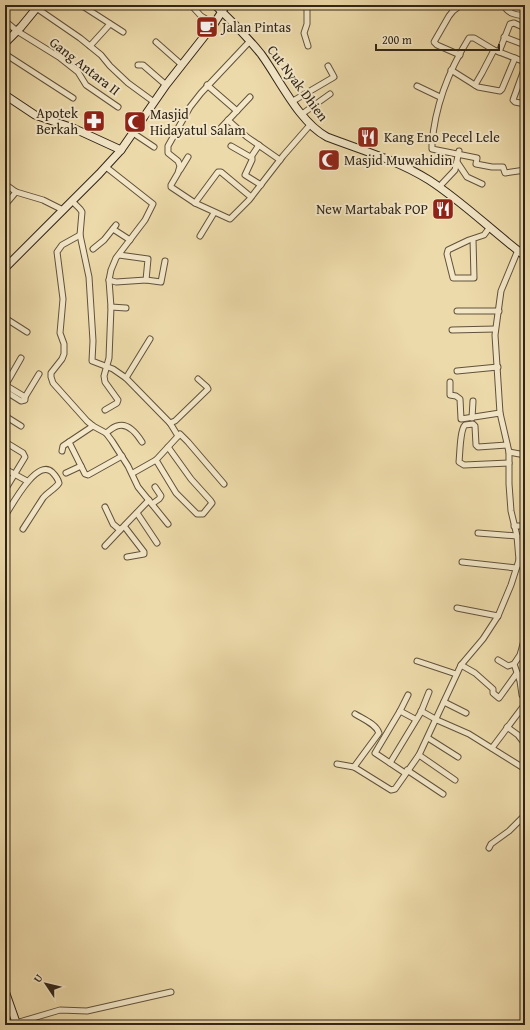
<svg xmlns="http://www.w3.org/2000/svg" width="530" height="1030" font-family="'Gentium Book Plus',serif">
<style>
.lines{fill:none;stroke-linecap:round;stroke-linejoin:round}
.street-casing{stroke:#60523c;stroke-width:7}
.secondary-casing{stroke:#312518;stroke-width:9}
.street{stroke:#f3e7c8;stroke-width:5}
.secondary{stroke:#f3e7c8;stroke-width:7}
.labels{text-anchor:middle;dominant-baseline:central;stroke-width:4;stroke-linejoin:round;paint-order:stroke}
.poi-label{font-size:14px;fill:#312518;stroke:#f3e7c8;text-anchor:start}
.street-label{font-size:14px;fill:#312518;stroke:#f3e7c8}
</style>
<rect width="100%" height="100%" fill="#eddaaa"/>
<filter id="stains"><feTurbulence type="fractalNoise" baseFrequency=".005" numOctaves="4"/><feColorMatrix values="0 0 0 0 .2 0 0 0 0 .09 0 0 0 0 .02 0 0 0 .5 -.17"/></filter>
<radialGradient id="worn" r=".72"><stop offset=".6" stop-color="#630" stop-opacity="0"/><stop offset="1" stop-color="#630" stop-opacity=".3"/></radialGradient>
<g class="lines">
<g class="street-casing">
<g id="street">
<path d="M 32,5 L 80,38 L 101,55 L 110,66 L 128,83 L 154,102"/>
<path d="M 81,5 L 123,32"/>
<path d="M 191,5 L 201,16 L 214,24"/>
<path d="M 307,5 L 307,24 L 304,33 L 308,46"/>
<path d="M 504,5 C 507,14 517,15 525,16"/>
<path d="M 5,21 L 17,31 L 59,57 L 78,72 L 86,85 L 118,107"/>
<path d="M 504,37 L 525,45"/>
<path d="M 250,41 L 201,93 L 190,107 L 168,146 L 168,153 L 178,161 L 180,166 L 178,173 L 171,185 L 171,187 L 195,203 L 230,219 L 249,200 L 283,156 L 310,125"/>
<path d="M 156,42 L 182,65"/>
<path d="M 90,46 L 110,24"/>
<path d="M 499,52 L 510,24 L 514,23 L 525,28"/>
<path d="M 5,54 L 73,98"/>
<path d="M 460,55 L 437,45 L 434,42 L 449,16 L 453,11 L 461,5"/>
<path d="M 525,62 L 494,50 L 474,38 L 469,38 C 449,70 435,106 432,144 L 432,149 L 477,158 L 476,164 L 492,167 L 503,167 L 505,173 L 525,170"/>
<path d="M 138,65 L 143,65 L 166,85"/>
<path d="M 525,67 L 513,100 L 515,102 L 525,104"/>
<path d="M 451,70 L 478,87 L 500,91 L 502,89 L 515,58"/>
<path d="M 207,85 L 237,111"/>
<path d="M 475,85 L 482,73 L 494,50"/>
<path d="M 417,86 L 440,97"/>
<path d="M 293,101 L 334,77 L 328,66"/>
<path d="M 302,114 L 330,94"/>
<path d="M 228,120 L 247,137 L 280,160"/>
<path d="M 217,132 L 250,97"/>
<path d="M 133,133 L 154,147"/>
<path d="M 231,146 L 252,158 L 252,160 L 245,175 L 261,185"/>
<path d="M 251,157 L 259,145"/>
<path d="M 457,162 L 467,177 L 482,184"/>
<path d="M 180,170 L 188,157"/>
<path d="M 5,184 L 16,192 L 43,200 L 63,210"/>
<path d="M 439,187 L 455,170 L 459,151"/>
<path d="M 72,201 L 80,209 L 82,212 L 80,235 L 89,277 L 93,341 L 92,361 L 113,369 L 126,378 L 170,423 L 175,421 L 208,389 L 207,387 L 198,379"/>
<path d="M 195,203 L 218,172 L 221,172 L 251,197"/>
<path d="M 5,205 L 16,192"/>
<path d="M 113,229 L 130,240"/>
<path d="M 80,235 L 62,245 L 57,252 L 63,299 L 60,333 L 64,344 L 64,354 L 62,359 L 51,373 L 51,377 L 53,383 L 87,421 L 93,426 L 106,433 L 112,441 L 128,466 L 138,487 L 168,524"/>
<path d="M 200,236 L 214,213"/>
<path d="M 473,239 L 474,278 L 453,278 L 447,254 L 448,250 L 469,240 L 484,235 L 490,227"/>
<path d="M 93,249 L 104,240 L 116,225"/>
<path d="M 522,253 L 525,247"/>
<path d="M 109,280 L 116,282 L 146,280 L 148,259 L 119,255"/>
<path d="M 146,280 L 161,282 L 165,261"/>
<path d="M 111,307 L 126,308"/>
<path d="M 457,311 L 499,311"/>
<path d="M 5,318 L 27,332"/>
<path d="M 452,330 L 495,329"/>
<path d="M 5,342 L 6,339"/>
<path d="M 457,371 L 498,367"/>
<path d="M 126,378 L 150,339"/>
<path d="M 450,382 L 450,395 L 456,396 L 460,399 L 461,419 L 500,413"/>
<path d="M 5,385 L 25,397 L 25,400 L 21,401 L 5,391"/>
<path d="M 5,386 L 21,358"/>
<path d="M 25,397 L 39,374"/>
<path d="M 105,410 L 117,403 L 118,400 L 105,382 L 104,376 L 109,358 L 111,307 L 109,280 L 111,270 L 116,258 L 145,220 L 153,204 L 106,167"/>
<path d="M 5,416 L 21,426"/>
<path d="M 472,418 L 473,401"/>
<path d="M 170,423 L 178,436"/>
<path d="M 93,426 L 69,442 L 85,474 L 88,475 L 122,456"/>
<path d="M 106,433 C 109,431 113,427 117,426 C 128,422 137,434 142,442"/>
<path d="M 5,442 L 23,453 L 25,457 L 5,490"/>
<path d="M 507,445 L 478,447 L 476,445 L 475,426 L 473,424 L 465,425 C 460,430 460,453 459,462 L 464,465 L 509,463"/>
<path d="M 62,451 L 63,446 L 69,442"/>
<path d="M 509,452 L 525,455"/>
<path d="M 156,460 L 176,493 L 197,514 L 203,514 L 212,503 L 210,500 L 191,479 L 168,447"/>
<path d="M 5,469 L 27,481"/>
<path d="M 66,473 L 81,466"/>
<path d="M 133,473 L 156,460 L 180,434 L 188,442 L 224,484"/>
<path d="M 152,504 L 159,499 L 161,496 L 155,487"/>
<path d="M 105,507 L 113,524 L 120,530"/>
<path d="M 137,513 L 157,543"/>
<path d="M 5,516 C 12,505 37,458 52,472 C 55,475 58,479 59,483 C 55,489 48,492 43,498 L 23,529"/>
<path d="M 514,526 L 525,526"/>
<path d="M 478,533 L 517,536"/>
<path d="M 105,546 L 122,528"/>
<path d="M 127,557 L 144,554 L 144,552 L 124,526 L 149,500"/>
<path d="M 519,560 L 525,572"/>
<path d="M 462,562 L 516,568"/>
<path d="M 457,608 L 498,616"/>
<path d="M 525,637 L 520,655 L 514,664 L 520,681 L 522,695 L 525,700"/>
<path d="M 498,660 L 508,666 L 514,664"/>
<path d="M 417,661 L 456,674"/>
<path d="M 461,665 L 475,673 L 493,689 L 493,693 L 499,698 L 517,673"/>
<path d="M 444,702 L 466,713"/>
<path d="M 400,711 L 408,695"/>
<path d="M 421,711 L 437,720 L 469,734 L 525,769"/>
<path d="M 507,727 L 518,735 L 525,744"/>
<path d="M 428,738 L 458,757"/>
<path d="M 492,748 L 525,704"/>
<path d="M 419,755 L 455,780"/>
<path d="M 390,763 L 421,712 L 429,692"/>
<path d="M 337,764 L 354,767 L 391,790 L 395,789 L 419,755 L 461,665 L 483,639 L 498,616 L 511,585 L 519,560 L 517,536 L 511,511 L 509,484 L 509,452 L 500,413 L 495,335 L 501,291 L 518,250"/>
<path d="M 354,767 L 379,733 C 376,724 363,719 355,714"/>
<path d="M 407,770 L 443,794"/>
<path d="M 405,773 L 375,753 L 400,711 L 415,719"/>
<path d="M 489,848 L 491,844 L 509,831 L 525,815"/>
<path d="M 16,1023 L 60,1010 L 87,1011 L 171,992"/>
</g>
</g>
<g class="secondary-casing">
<g id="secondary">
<path d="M 215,5 C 231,20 247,37 261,54 C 280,80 299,122 327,137 C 361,150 397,160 429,180 C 463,202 492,231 525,256"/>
<path d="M 5,43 L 21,27 L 39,5"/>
<path d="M 5,95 L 35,115 L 73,128 L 121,150"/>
<path d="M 5,268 L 99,174 L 121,150 L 166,85 L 214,24 L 226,5"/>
<path d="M 5,991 L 17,1025"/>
</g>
</g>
<use href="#street" class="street"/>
<use href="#secondary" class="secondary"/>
</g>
<defs>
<g id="cafe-square" transform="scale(1.15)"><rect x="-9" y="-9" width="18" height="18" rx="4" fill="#8f2418" stroke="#f3e7c8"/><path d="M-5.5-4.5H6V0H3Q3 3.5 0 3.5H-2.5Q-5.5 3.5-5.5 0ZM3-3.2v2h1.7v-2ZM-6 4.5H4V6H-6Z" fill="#fff"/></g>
<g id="pharmacy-square" transform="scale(1.15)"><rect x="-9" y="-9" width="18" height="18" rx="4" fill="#8f2418" stroke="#f3e7c8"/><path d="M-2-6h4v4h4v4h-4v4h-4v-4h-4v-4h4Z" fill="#fff"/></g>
<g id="mosque-square" transform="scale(1.15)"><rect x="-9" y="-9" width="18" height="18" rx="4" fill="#8f2418" stroke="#f3e7c8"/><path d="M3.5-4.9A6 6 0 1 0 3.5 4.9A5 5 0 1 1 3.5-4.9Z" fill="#fff"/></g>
<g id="restaurant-square" transform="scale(1.15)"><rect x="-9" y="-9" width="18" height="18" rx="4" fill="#8f2418" stroke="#f3e7c8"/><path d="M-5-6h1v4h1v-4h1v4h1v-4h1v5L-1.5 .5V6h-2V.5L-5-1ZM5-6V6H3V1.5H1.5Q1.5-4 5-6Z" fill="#fff"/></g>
</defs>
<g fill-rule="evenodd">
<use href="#cafe-square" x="207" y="27"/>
<use href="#pharmacy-square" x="94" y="121"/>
<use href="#mosque-square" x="135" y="122"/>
<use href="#restaurant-square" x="368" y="137"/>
<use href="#mosque-square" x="329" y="160"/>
<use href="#restaurant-square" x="443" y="209"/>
</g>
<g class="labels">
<g class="poi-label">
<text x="222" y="27">Jalan Pintas</text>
<text x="78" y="113" text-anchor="end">Apotek<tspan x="78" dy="16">Berkah</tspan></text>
<text x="150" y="114">Masjid<tspan x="150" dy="16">Hidayatul Salam</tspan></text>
<text x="384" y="137">Kang Eno Pecel Lele</text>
<text x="344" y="160">Masjid Muwahidin</text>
<text x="428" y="209" text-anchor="end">New Martabak POP</text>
</g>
<g class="street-label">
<text transform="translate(85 66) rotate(38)">Gang Antara II</text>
<text transform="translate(298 83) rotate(53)">Cut Nyak Dhien</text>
</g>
</g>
<rect width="530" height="1030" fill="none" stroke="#eddaaa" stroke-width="20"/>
<rect x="6" y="6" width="518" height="1018" fill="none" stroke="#312518" stroke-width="2"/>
<rect x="10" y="10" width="510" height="1010" fill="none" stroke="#312518"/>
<g transform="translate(46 984) rotate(305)" stroke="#f3e7c8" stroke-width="3" paint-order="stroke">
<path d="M0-3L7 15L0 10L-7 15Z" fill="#312518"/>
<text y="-6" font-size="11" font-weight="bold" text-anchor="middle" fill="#312518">U</text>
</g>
<path d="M376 44v6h123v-6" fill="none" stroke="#312518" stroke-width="2"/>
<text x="382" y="44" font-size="12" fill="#312518" stroke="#f3e7c8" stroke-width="3" paint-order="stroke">200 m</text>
<rect width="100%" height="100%" filter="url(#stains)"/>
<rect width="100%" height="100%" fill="url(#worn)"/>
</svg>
